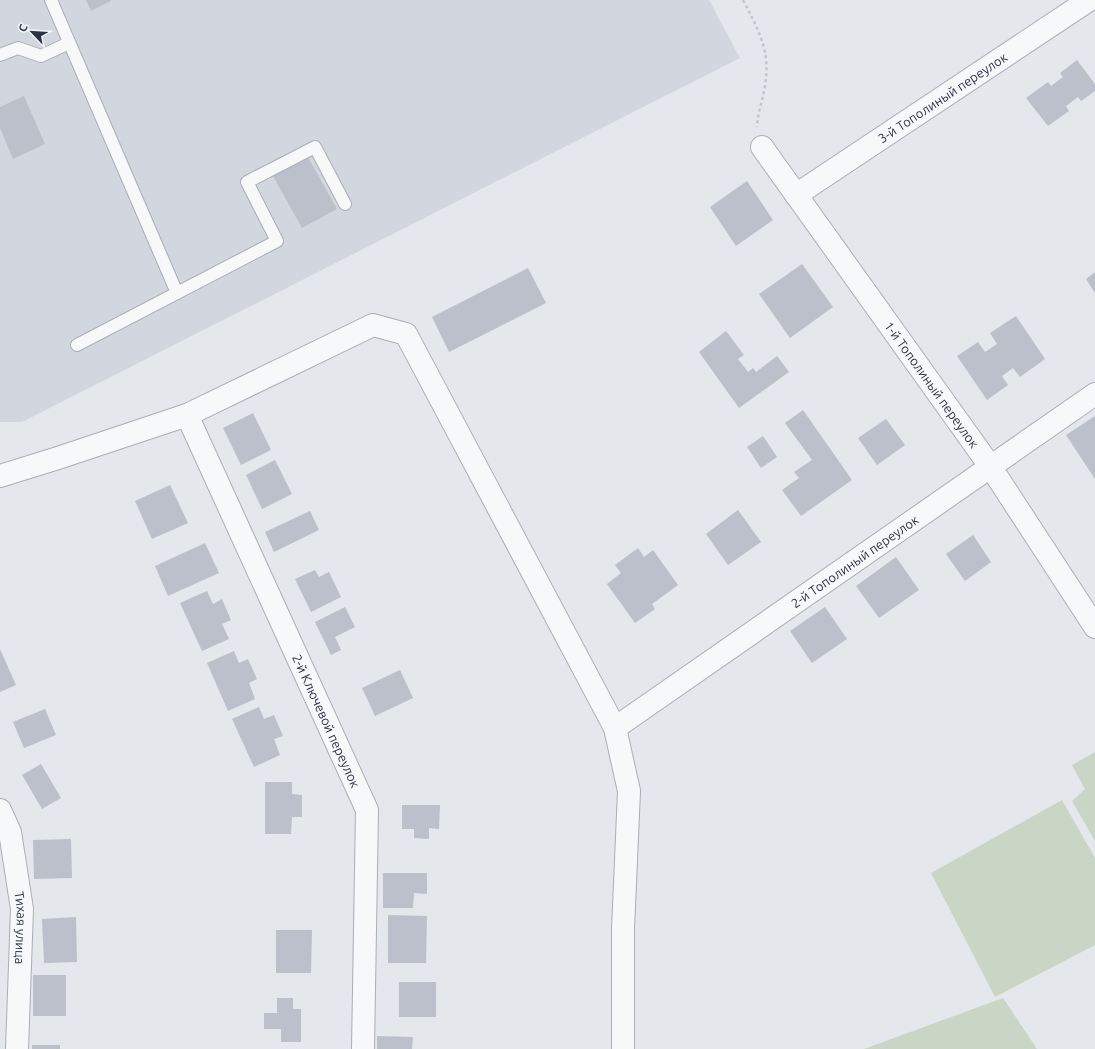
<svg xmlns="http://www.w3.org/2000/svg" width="1095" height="1049" font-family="Ubuntu,sans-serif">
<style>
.built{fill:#d2d6de}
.green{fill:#c9d6c5}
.building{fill:#bbc0ca}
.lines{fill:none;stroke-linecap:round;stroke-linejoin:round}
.service-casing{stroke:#a9aeb7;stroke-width:14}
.minor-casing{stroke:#a9aeb7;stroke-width:24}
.path{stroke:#c2c5cb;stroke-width:2.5;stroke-dasharray:3 3;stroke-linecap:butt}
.service{stroke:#f7f8fa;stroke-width:12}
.minor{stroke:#f7f8fa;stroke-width:22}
.labels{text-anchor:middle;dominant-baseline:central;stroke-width:3;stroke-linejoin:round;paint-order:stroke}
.street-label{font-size:13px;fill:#2b3445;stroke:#f4f6f9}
</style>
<rect width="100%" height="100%" fill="#e4e7ec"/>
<path class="built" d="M 0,0 L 709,0 L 740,58 L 22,422 L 0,422 Z"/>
<g class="green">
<path d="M 1095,752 L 1095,841 L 1072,801 L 1085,789 L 1072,765 Z"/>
<path d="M 1062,800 L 1095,858 L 1095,945 L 995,997 L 931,873 Z"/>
<path d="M 1003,998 L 1037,1049 L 864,1049 Z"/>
</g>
<g class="building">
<path d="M 86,0 L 111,0 L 111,1 L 91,11 Z"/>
<path d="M 1077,60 L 1095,84 L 1095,91 L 1081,101 L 1078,97 L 1066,106 L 1069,111 L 1048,126 L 1026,98 L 1048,82 L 1051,86 L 1063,77 L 1060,73 Z"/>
<path d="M 24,96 L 45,144 L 13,159 L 0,128 L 0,107 Z"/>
<path d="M 308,157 L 337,209 L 302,228 L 273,176 Z"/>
<path d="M 747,181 L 773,220 L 736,246 L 710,207 Z"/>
<path d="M 802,264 L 833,307 L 790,338 L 759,294 Z"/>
<path d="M 528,268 L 546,303 L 449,352 L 432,317 Z"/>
<path d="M 1095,272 L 1095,293 L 1086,279 Z"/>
<path d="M 1016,316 L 1045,359 L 1020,377 L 1013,368 L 1002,376 L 1008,385 L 987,400 L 957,356 L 978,342 L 985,352 L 997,344 L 990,333 Z"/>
<path d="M 726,331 L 744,355 L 738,359 L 748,372 L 753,368 L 756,372 L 777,356 L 789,372 L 739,408 L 699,352 Z"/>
<path d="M 803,410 L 852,480 L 801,516 L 782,490 L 799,478 L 794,472 L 812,460 L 785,423 Z"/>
<path d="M 253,413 L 271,450 L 241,465 L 223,428 Z"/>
<path d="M 1095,416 L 1095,479 L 1066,435 Z"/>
<path d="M 886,419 L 905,445 L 877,465 L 858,438 Z"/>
<path d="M 763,436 L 777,457 L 761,468 L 747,447 Z"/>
<path d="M 275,460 L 292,494 L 262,509 L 246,475 Z"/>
<path d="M 170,485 L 188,523 L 152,539 L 135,501 Z"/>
<path d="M 738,510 L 761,542 L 728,565 L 706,534 Z"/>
<path d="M 310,511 L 319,530 L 274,552 L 265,532 Z"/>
<path d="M 973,535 L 991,562 L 965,581 L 946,554 Z"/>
<path d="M 205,543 L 219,573 L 168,596 L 155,566 Z"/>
<path d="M 638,548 L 644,557 L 653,550 L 678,585 L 652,604 L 655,609 L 635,623 L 607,584 L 621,573 L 615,565 Z"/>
<path d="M 896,557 L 919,590 L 879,618 L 856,586 Z"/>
<path d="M 315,570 L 319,577 L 329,572 L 341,597 L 311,612 L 295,579 Z"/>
<path d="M 207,591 L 213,604 L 222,599 L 231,620 L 222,624 L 229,639 L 202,651 L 180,603 Z"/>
<path d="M 345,607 L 355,627 L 335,637 L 341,650 L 331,655 L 315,622 Z"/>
<path d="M 825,607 L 847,639 L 812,663 L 790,631 Z"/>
<path d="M 0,649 L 16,685 L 0,692 Z"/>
<path d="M 234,651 L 239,663 L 248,659 L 257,679 L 249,683 L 255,699 L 228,711 L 207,663 Z"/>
<path d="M 400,670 L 413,698 L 375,716 L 362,688 Z"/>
<path d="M 259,707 L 264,719 L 274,715 L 283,736 L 274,739 L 280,755 L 254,767 L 232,719 Z"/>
<path d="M 45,709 L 56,735 L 24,748 L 13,722 Z"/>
<path d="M 41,764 L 61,798 L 42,809 L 22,775 Z"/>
<path d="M 265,782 L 292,782 L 292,794 L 302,795 L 302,817 L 292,817 L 291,834 L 265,834 Z"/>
<path d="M 402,805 L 440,805 L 439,829 L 429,828 L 429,839 L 414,838 L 414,829 L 402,829 Z"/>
<path d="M 71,839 L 72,878 L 34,879 L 33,840 Z"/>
<path d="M 383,873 L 427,873 L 427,894 L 414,893 L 413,908 L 383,908 Z"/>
<path d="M 388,915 L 427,916 L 426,963 L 388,963 Z"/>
<path d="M 76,917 L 77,962 L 44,963 L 42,919 Z"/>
<path d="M 276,930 L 312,930 L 311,973 L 276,973 Z"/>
<rect x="33" y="975" width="33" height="41"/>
<rect x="399" y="982" width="37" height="35"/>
<path d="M 277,998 L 293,998 L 293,1009 L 301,1009 L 301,1042 L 281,1042 L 281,1029 L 264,1029 L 264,1013 L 277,1013 Z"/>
<path d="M 377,1036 L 413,1037 L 412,1049 L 377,1049 Z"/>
<rect x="32" y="1045" width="28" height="4"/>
</g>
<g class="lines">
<g class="service-casing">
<g id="service">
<path d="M 51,0 L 177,293"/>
<path d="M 0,55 L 18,48 L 41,56 L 69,43"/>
<path d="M 77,345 L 277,241 L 247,182 L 315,147 L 345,204"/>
</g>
</g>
<g class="minor-casing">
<g id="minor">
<path id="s1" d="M 762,147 L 990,466 L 1095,627"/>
<path id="s2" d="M 796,195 L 1089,0"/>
<path id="s3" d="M 187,415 L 367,810 L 363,1049"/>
<path d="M 0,476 L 58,458 L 187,415 L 373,325 L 406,334 L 615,728 L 629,791 L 623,929 L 623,1049"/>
<path id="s4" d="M 615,728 L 1095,394"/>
<path id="s5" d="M 0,810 L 10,832 L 22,909 L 17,1049"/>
</g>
</g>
<path class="path" d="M 743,0 C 758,29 771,51 765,85 C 763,101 758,109 757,127"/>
<use href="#service" class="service"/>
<use href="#minor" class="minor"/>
</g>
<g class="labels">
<g class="street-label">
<text stroke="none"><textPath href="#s2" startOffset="176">3-й Тополиный переулок</textPath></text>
<text stroke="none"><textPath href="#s1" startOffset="292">1-й Тополиный переулок</textPath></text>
<text stroke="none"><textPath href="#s4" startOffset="292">2-й Тополиный переулок</textPath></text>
<text stroke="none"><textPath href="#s3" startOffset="336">2-й Ключевой переулок</textPath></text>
<text stroke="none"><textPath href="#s5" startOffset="121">Тихая улица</textPath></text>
</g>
</g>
<g transform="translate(32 32) rotate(295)" stroke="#f4f6f9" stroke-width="3" paint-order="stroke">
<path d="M0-3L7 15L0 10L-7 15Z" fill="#2b3445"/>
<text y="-6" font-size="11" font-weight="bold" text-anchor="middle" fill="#2b3445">С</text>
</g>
</svg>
